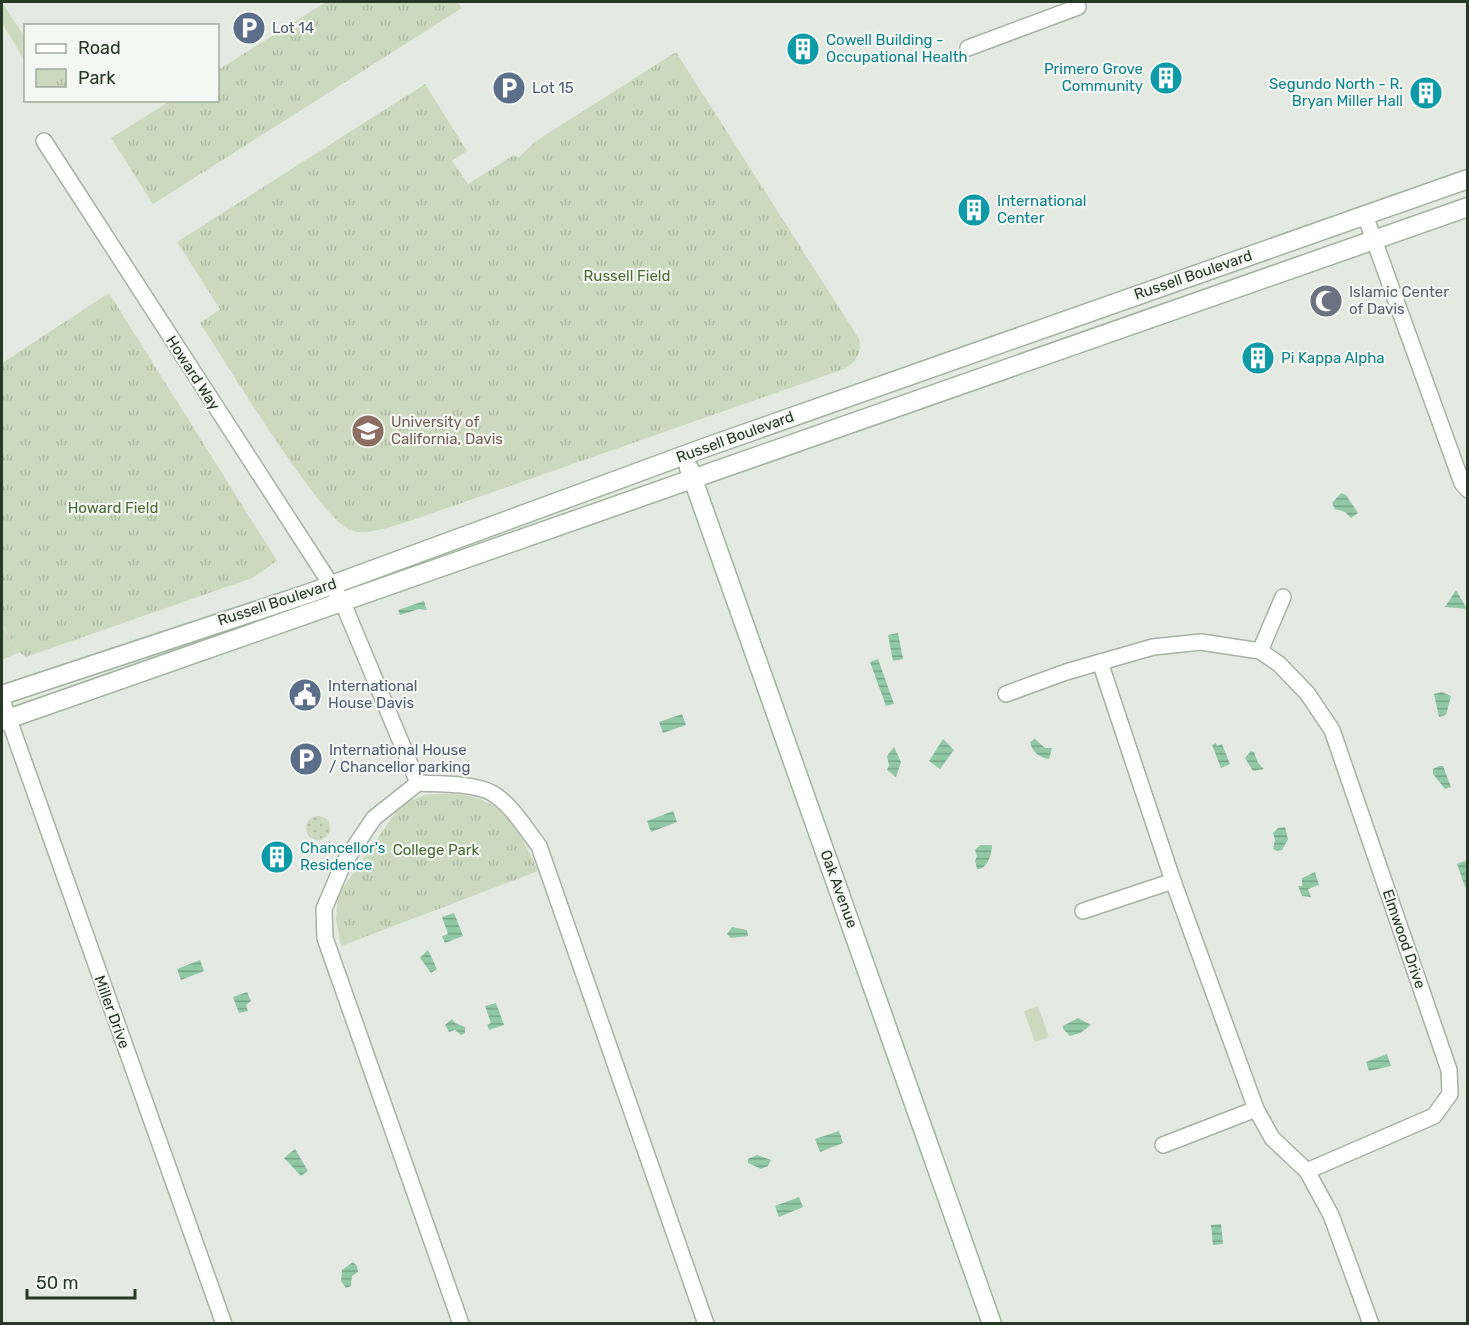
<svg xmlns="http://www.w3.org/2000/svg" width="1469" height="1325" font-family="Rubik,sans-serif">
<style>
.grass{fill:#cbd9be}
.park{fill:url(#park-tufts)}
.garden{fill:url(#garden-dots)}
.water{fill:url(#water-rules)}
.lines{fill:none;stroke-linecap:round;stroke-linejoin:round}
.street-casing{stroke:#a7b1a5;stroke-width:18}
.secondary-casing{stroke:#a1b29f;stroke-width:21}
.street{stroke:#fff;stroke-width:15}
.secondary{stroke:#fff;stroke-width:18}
.labels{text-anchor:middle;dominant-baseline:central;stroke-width:4.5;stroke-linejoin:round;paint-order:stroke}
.service-label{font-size:15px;fill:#4e5e75;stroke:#f4f7f2;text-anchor:start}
.culture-label{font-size:15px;fill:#0d838f;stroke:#f4f7f2;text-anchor:start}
.street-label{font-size:15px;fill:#253924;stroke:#f4f7f2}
.park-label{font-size:15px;fill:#486b34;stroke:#f4f7f2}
.worship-label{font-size:15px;fill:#5b616d;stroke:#f4f7f2;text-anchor:start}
.education-label{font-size:15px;fill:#785e54;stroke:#f4f7f2;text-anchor:start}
</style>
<defs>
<pattern id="park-tufts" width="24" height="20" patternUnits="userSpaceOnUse" patternTransform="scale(1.5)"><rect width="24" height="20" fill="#cbd9be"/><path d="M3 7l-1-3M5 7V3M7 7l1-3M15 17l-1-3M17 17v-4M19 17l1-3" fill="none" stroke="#aebba3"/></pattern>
<pattern id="garden-dots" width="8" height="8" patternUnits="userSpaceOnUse" patternTransform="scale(1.5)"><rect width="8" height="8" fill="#cbd9be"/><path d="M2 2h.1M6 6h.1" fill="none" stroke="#aebba3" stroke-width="1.8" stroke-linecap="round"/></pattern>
<pattern id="water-rules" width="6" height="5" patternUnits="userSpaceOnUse" patternTransform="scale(1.5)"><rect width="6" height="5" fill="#91c9a7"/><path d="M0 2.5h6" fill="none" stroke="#76a488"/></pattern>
</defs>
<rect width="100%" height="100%" fill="#e4eae2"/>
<g class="grass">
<path d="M 2,2 L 25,38 L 25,61 L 2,23 Z"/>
<path d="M 2,625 L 19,652 L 2,660 Z"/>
<path d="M 1038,1006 L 1049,1037 L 1035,1042 L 1024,1011 Z"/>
</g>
<g class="park">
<path d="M 326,2 L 457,2 L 462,8 L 153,204 L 111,138 L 170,101 L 218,100 L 218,70 Z"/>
<path d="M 676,52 L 859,339 C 862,353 857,361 844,369 L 413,520 C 395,525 368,537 350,530 C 320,518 224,359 200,323 L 220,309 L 177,242 L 425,84 L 467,151 L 452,161 L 468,184 L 514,155 L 518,158 L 536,141 Z"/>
<path d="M 109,293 L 277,561 L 252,578 L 26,657 L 19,652 L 2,624 L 2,363 Z"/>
<path d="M 425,795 C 494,789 511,812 538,871 L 341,946 L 336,920 L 338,895 L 398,809 L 406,802 Z"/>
</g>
<circle class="garden" cx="318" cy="828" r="12"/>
<g class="water">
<path d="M 1341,493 L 1346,495 L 1358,513 L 1351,518 L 1345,512 L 1335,509 L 1332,503 Z"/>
<path d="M 1456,590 L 1467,609 L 1445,607 Z"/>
<path d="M 424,601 L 427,610 L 419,609 L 400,615 L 398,610 Z"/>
<path d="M 898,633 L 903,659 L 893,661 L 888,635 Z"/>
<path d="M 878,659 L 894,704 L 886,706 L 870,662 Z"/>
<path d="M 1442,692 L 1451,696 L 1446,715 L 1439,717 L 1434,694 Z"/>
<path d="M 682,714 L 686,725 L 663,733 L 659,722 Z"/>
<path d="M 943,739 L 954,750 L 940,769 L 929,761 Z"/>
<path d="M 1035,739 L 1045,748 L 1052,748 L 1049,759 C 1040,758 1032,752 1030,742 Z"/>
<path d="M 1216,743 L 1217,746 L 1222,744 L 1230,764 L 1221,768 L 1212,745 Z"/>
<path d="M 894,747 L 901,762 L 896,777 L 887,770 L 889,765 L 887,756 Z"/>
<path d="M 1251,751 L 1254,752 L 1258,763 L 1264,769 L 1253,771 L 1245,758 Z"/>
<path d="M 1439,766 L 1443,766 L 1451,787 L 1445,789 L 1433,774 L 1433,769 Z"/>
<path d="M 673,811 L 677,822 L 651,832 L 647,821 Z"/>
<path d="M 1285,827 L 1288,839 L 1282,850 L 1277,851 L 1273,849 L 1275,840 L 1273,833 L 1278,828 Z"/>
<path d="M 980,845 L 992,845 C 992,854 987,870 977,869 L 975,861 L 977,856 L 975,850 Z"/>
<path d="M 1467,860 L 1467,886 L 1465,887 L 1457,864 Z"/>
<path d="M 1315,872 L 1319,885 L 1308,889 L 1311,897 L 1302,896 L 1298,886 L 1302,886 L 1302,878 Z"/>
<path d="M 454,913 L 463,936 L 445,943 L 442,936 L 448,934 L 442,917 Z"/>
<path d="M 732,927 L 747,930 L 748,936 L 731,938 L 727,934 Z"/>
<path d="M 428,950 L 437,969 L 431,973 L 420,958 Z"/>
<path d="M 200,960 L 204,971 L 181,980 L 177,969 Z"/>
<path d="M 247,992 L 251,1001 L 246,1005 L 248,1011 L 239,1013 L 233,997 Z"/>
<path d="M 496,1003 L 504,1025 L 489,1030 L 487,1025 L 491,1023 L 485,1006 Z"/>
<path d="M 1078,1018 L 1091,1025 L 1080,1033 L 1070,1036 L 1063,1029 L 1063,1026 Z"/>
<path d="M 452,1019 L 455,1023 L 465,1027 L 465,1033 L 461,1035 L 455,1030 L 449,1032 L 445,1025 Z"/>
<path d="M 1387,1054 L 1391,1066 L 1369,1071 L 1366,1062 Z"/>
<path d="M 839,1131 L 843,1143 L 820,1152 L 815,1139 Z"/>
<path d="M 295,1149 L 308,1171 L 301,1176 L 284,1158 Z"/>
<path d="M 757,1155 L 771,1160 L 768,1166 L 761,1169 L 748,1163 L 748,1159 Z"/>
<path d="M 799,1197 L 803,1207 L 779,1217 L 775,1206 Z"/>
<path d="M 1221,1224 L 1223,1244 L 1213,1245 L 1211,1225 Z"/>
<path d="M 353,1262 L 357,1266 L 358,1272 L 352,1276 L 351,1286 L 346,1288 L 341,1281 L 342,1270 Z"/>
</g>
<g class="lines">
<g class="street-casing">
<g id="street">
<path d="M 968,48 L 1078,7"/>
<path d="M 44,141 L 343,603 L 418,783"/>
<path d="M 1365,215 L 1462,483 L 1468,490"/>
<path d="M 1260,651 L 1283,597"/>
<path d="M 1100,662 L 1173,881 L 1256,1109 L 1272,1138 L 1307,1171 L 1331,1215 L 1371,1324"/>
<path d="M 1006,694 L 1066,672 L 1153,647 L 1201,642 L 1260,651 L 1279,664 L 1307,693 L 1332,730 L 1449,1070 L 1450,1094 L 1434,1116 L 1307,1171"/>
<path d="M 2,700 L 224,1324"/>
<path d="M 1083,911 L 1173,881"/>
<path d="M 1163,1145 L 1256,1109"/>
<path d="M 461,1324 L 325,938 L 324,909 L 343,864 L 374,818 L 418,783 C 438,784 474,783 492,793 C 512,805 525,828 539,846 L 706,1324"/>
</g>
</g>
<g class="secondary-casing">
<g id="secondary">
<path d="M 689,468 L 992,1324"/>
<path d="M 2,695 L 307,594 L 704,448 L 1468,179"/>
<path d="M 2,721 L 1468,207"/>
</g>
</g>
<use href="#street" class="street"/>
<use href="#secondary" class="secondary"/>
</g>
<defs>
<g id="parking-disc" transform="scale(1.725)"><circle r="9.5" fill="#5c6f8a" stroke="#f4f7f2"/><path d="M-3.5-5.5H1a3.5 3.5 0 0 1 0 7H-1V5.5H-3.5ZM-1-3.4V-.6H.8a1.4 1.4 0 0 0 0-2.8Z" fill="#fff"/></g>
<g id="building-disc" transform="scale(1.725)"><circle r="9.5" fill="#0f9aa8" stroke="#f4f7f2"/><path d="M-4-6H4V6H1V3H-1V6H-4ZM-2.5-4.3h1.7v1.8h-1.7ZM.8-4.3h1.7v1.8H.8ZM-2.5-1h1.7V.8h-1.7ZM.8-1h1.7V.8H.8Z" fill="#fff"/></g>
<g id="mosque-disc" transform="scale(1.725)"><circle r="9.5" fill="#6b7280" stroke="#f4f7f2"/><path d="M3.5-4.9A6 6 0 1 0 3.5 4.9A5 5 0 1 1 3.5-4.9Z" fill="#fff"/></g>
<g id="university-disc" transform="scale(1.725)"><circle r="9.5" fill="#8d6e63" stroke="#f4f7f2"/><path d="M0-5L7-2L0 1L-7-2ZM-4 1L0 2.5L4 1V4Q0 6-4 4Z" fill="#fff"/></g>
<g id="civic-disc" transform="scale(1.725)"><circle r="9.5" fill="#5c6f8a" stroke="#f4f7f2"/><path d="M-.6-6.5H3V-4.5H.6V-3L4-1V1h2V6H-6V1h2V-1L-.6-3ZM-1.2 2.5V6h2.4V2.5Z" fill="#fff"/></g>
</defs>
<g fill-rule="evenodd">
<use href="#parking-disc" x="249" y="28"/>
<use href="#building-disc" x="803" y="49"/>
<use href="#building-disc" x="1166" y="78"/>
<use href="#parking-disc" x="509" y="88"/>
<use href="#building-disc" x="1426" y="93"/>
<use href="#building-disc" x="974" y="210"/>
<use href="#mosque-disc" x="1326" y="301"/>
<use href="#building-disc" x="1258" y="358"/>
<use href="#university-disc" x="368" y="431"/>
<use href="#civic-disc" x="305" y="695"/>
<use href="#parking-disc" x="306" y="759"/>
<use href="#building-disc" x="277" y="857"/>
</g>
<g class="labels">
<g class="service-label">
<text x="272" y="28">Lot 14</text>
<text x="532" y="88">Lot 15</text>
<text x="328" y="686">International<tspan x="328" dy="17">House Davis</tspan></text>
<text x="329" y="750">International House<tspan x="329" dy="17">/ Chancellor parking</tspan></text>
</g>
<g class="culture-label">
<text x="826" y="40">Cowell Building -<tspan x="826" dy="17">Occupational Health</tspan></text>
<text x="1143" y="69" text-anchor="end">Primero Grove<tspan x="1143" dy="17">Community</tspan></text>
<text x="1403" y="84" text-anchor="end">Segundo North - R.<tspan x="1403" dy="17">Bryan Miller Hall</tspan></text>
<text x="997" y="201">International<tspan x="997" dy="17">Center</tspan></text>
<text x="1281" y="358">Pi Kappa Alpha</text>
<text x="300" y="848">Chancellor's<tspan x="300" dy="17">Residence</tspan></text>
</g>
<g class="street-label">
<text transform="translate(1193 275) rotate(-19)">Russell Boulevard</text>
<text transform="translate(193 373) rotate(57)">Howard Way</text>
<text transform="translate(735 437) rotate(-20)">Russell Boulevard</text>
<text transform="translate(277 602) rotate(-18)">Russell Boulevard</text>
<text transform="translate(839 889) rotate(70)">Oak Avenue</text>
<text transform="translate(1404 939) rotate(71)">Elmwood Drive</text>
<text transform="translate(112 1012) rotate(70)">Miller Drive</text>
</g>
<g class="park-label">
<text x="627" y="276">Russell Field</text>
<text x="113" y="508">Howard Field</text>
<text x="436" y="850">College Park</text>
</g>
<g class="worship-label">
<text x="1349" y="292">Islamic Center<tspan x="1349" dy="17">of Davis</tspan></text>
</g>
<g class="education-label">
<text x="391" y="422">University of<tspan x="391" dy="17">California, Davis</tspan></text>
</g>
</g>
<rect width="1469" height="1325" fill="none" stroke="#253924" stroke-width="6"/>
<rect x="24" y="24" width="195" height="78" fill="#f4f7f2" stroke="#a1aba0" stroke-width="1.5"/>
<rect x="36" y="44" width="30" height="9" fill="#ffffff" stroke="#a1aba0" stroke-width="1.5"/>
<text x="78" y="54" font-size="18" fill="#253924">Road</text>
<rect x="36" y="69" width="30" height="18" fill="url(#park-tufts)" stroke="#a1aba0" stroke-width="1.5"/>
<text x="78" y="84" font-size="18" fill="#253924">Park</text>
<path d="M27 1289v9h108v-9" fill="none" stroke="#253924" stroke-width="3"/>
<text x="36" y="1289" font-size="18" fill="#253924" stroke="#f4f7f2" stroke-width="4.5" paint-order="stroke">50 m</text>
</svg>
